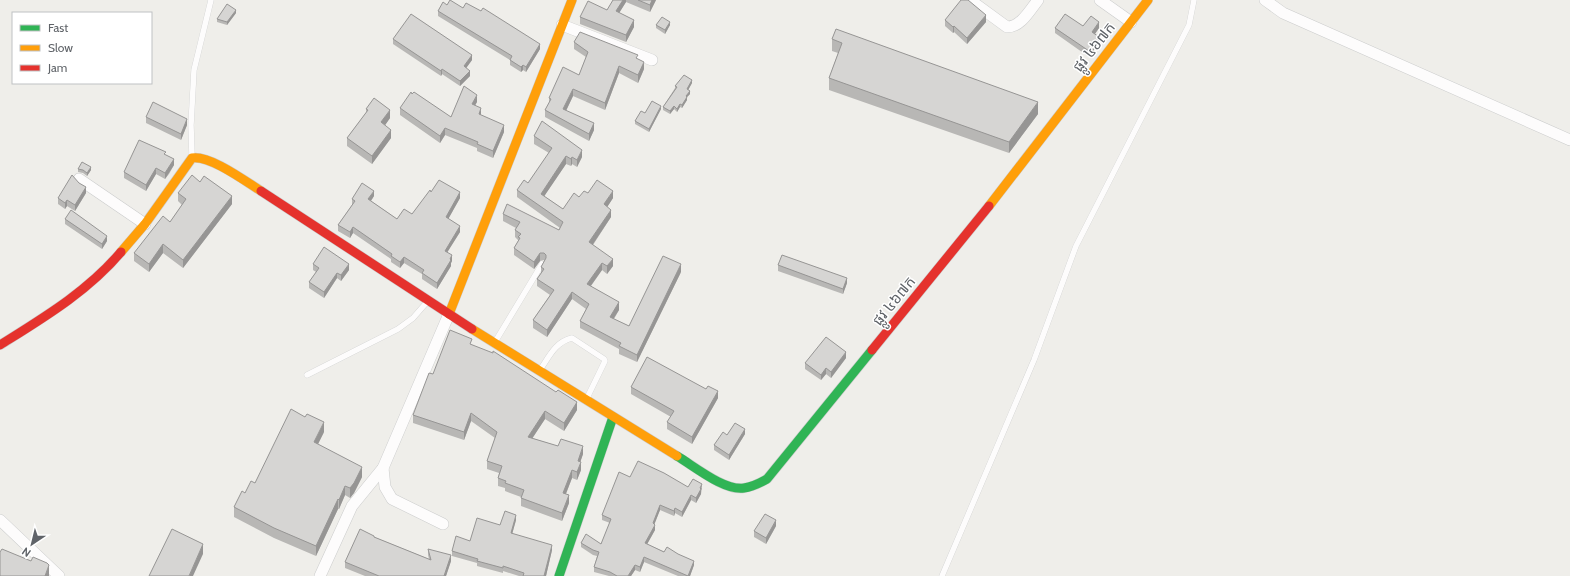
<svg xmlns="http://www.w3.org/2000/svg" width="1570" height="576" font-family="Cabin,'Noto Sans Khmer',sans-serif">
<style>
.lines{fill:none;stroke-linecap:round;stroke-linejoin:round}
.lane-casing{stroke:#cbcccc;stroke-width:6}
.street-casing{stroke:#cbcccc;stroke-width:12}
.fast-casing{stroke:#cacacb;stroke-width:10}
.slow-casing{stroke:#cacacb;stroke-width:10}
.jam-casing{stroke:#cacacb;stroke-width:10}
.lane{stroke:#fdfcfc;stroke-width:5.5}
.street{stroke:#fdfcfc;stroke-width:11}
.fast{stroke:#30b455;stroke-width:9}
.slow{stroke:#ff9f0a;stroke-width:9}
.jam{stroke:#e5322d;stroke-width:9}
.wall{fill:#b8b7b5}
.shaded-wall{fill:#969594}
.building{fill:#d6d5d3;stroke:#969594}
.labels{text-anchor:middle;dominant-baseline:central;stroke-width:3;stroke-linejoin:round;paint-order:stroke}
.street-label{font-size:15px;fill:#5f6368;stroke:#fff}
</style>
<rect width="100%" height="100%" fill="#efeeea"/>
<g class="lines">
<g class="lane-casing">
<g id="lane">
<path d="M 192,156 L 191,125 L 194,70 L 211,0"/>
<path d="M 495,342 L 542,264"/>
<path d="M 540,370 C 549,357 555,342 572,338 L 604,359 L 605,361 L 587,398"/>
<path d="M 307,375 L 398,329 L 413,318 L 427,302"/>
<path d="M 942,576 L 1034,360 L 1076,246 L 1189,25 L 1194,0"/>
</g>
</g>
<g class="street-casing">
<g id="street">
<path d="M 970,0 L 1007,27 C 1021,27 1030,10 1038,0"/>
<path d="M 1100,0 L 1131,22"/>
<path d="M 1265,0 L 1283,13 L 1570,140"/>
<path d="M 562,25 L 652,60"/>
<path d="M 79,179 L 145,224"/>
<path d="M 383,468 L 385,487 L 392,499 L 443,524"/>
<path d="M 0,520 L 59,576"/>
<path d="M 320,576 L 352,506 L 383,468 L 449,314"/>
</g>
</g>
<g class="fast-casing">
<g id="fast">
<path d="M 677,456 C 694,466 724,491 744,488 C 752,487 760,483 767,479 L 872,350"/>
<path d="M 559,576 L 613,417"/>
</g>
</g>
<g class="slow-casing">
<g id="slow">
<path d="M 989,206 L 1148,0"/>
<path d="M 121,252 L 145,224 L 192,158 C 210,155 245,181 261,191"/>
<path d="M 449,314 L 572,0"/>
<path d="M 472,329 L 677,456"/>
</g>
</g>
<g class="jam-casing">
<g id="jam">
<path d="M 261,191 L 472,329"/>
<path d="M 0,345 C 43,318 87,292 121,252"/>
<path d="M 872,350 L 989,206"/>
</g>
</g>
<use href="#lane" class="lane"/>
<use href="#street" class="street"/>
<use href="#fast" class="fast"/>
<use href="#slow" class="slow"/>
<use href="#jam" class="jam"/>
</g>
<g class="wall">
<path d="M 613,0 L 656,0 L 650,12 L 626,2 L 619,13 L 634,27 L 626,42 L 580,24 L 580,17 L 607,10 Z"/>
<path d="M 447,5 L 463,8 L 540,49 L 526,72 L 523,70 L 521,72 L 510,65 L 510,60 L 438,16 L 438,11 Z"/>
<path d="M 236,13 L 227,25 L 217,22 L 217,19 Z"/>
<path d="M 945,20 L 986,22 L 967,44 L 954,32 L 953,33 L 945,26 Z"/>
<path d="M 656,25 L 670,25 L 665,34 L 656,28 Z"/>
<path d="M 1083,26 L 1099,28 L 1095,34 L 1099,43 L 1089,57 L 1055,33 L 1055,28 Z"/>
<path d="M 393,39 L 472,60 L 466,68 L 470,76 L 460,86 L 442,74 L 441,76 L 393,44 Z"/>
<path d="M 832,39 L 1038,114 L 1009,153 L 829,90 L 829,78 L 838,53 L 832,51 Z"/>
<path d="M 574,42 L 638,59 L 644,69 L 638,83 L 619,73 L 605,110 L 573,96 L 566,111 L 594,130 L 589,141 L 545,117 L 545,110 L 549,103 L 549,98 L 579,75 L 586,57 L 574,49 Z"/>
<path d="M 692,83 L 688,90 L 690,94 L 687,97 L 687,100 L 682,108 L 680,107 L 677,112 L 674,109 L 670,114 L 663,110 L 663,107 L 675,88 L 675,86 Z"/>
<path d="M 477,102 L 475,105 L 481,115 L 504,132 L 493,158 L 477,151 L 477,148 L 445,135 L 440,143 L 400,115 L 400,108 L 451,117 Z"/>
<path d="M 366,109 L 390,118 L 385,125 L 391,138 L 372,164 L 347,146 L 347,138 L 366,113 Z"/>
<path d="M 661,109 L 649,132 L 635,124 L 635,121 Z"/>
<path d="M 146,117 L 187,125 L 181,140 L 146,123 Z"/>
<path d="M 534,136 L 582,157 L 577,167 L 572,164 L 571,166 L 566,164 L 544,196 L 563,209 L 579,197 L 588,193 L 613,198 L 607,207 L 611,217 L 593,245 L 613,266 L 607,274 L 602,270 L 591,286 L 619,310 L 614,319 L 629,326 L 681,272 L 637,362 L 619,354 L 619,349 L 580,328 L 580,321 L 586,309 L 572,299 L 547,337 L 533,328 L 533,320 L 550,295 L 537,286 L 537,279 L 541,273 L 541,267 L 544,261 L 544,260 L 540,261 L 534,269 L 514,255 L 514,248 L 518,241 L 518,240 L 515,237 L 515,230 L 516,228 L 503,221 L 503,214 L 559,230 L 560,228 L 517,197 L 517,190 L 528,183 L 549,153 L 534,144 Z"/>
<path d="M 166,155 L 174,165 L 169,174 L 165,179 L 156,174 L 146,191 L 124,178 L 124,172 Z"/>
<path d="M 78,169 L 91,170 L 87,176 L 83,173 L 78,172 Z"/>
<path d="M 200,182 L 232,204 L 183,268 L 163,253 L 149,272 L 134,261 L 134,253 L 170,222 L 182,205 L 178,201 L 178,193 Z"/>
<path d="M 431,192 L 460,198 L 448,219 L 460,232 L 447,252 L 452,261 L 451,263 L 451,266 L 437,289 L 422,279 L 422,274 L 404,263 L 400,268 L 391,262 L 391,259 L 353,233 L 350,238 L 338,231 L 338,225 L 352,205 L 352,199 L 374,196 L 371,201 L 397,219 L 412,214 Z"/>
<path d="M 86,193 L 75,211 L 67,206 L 65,209 L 58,204 L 58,198 Z"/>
<path d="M 65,219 L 107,241 L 102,249 L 65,224 Z"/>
<path d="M 313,264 L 349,270 L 341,281 L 337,278 L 324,298 L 309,288 L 309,282 L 316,272 L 313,270 Z"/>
<path d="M 778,265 L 847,283 L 843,294 L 778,271 Z"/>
<path d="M 472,345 L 577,410 L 564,431 L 545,419 L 532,438 L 583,454 L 580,462 L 581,470 L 577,480 L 572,478 L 566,494 L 569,503 L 562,521 L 521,506 L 521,497 L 505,491 L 505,488 L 498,486 L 498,478 L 499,473 L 487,469 L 487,461 L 495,438 L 471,421 L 464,440 L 413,423 L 413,415 L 433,374 Z"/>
<path d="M 846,358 L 831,378 L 826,374 L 821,380 L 805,369 L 805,363 Z"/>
<path d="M 631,387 L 718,398 L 692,444 L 667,429 L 667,422 L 671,417 L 631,394 Z"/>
<path d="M 324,432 L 318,444 L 362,477 L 354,493 L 350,498 L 345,495 L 339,509 L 338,509 L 316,556 L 274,538 L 234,517 L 234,507 L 245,493 L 255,483 Z"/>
<path d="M 745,434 L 729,460 L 714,450 L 714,445 L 727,435 Z"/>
<path d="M 630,477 L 688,487 L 702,488 L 701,490 L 701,494 L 696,503 L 691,500 L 682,517 L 675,513 L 674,516 L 660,510 L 654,524 L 655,530 L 647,544 L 694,565 L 690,576 L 678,576 L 644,562 L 640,572 L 635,570 L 631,576 L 609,576 L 594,572 L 594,567 L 597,556 L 593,555 L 581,547 L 581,543 L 601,544 L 610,523 L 602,520 L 602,515 Z"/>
<path d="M 516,520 L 512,534 L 552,550 L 546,576 L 519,576 L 503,571 L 503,573 L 477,566 L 477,563 L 452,556 L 452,551 L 500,525 Z"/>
<path d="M 776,526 L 766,544 L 754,537 L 754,531 Z"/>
<path d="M 374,537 L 429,559 L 428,555 L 428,549 L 451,561 L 446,576 L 365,576 L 345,568 L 345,562 Z"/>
</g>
<g class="shaded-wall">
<path d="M 623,0 L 626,0 L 626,2 L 616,18 L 616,11 Z"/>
<path d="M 652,0 L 656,0 L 650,12 L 650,5 Z"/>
<path d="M 236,10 L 236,13 L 227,25 L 227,22 Z"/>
<path d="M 986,15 L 986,22 L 967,44 L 967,38 Z"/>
<path d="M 634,20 L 634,27 L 626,42 L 626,35 Z"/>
<path d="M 670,22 L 670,25 L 665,34 L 665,30 Z"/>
<path d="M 1099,22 L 1099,28 L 1092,38 L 1092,32 Z"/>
<path d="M 954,26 L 954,32 L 953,33 L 953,27 Z"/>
<path d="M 1099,37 L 1099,43 L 1089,57 L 1089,51 Z"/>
<path d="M 540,44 L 540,49 L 526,72 L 526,67 Z"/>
<path d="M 472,55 L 472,60 L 464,71 L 464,66 Z"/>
<path d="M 644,62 L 644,69 L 638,83 L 638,75 Z"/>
<path d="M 523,65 L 523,70 L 521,72 L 521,67 Z"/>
<path d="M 619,66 L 619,73 L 605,110 L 605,103 Z"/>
<path d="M 442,69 L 442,74 L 441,76 L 441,71 Z"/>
<path d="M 470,71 L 470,76 L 460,86 L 460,81 Z"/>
<path d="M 692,80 L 692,83 L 687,92 L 687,89 Z"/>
<path d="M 573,89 L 573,96 L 563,117 L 563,109 Z"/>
<path d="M 690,91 L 690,94 L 687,97 L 687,100 L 682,108 L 682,105 L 686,96 Z"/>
<path d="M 477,95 L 477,102 L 472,111 L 472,104 Z"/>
<path d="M 1038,102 L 1038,114 L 1009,153 L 1009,142 Z"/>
<path d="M 680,104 L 680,107 L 677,112 L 677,109 Z"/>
<path d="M 661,106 L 661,109 L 649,132 L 649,129 Z"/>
<path d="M 674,106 L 674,109 L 670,114 L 670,111 Z"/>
<path d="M 481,108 L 481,115 L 479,121 L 479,114 Z"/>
<path d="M 390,110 L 390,118 L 381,131 L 381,122 Z"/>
<path d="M 187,119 L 187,125 L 181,140 L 181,134 Z"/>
<path d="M 594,123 L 594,130 L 589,141 L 589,134 Z"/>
<path d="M 504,125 L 504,132 L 493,158 L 493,151 Z"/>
<path d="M 445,128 L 445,135 L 440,143 L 440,136 Z"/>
<path d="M 391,130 L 391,138 L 372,164 L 372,156 Z"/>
<path d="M 582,150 L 582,157 L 577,167 L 577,160 Z"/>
<path d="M 566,156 L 566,164 L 541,201 L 541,194 Z"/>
<path d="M 572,157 L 572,164 L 571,166 L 571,159 Z"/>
<path d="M 174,159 L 174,165 L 165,179 L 165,173 Z"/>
<path d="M 91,167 L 91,170 L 87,176 L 87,173 Z"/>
<path d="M 156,168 L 156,174 L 146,191 L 146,185 Z"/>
<path d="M 86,187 L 86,193 L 75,211 L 75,205 Z"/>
<path d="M 374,191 L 374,196 L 368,205 L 368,199 Z"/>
<path d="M 613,191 L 613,198 L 604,212 L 604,204 Z"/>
<path d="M 460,192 L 460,198 L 446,223 L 446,217 Z"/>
<path d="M 232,196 L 232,204 L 183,268 L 183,260 Z"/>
<path d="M 67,200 L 67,206 L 65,209 L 65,203 Z"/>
<path d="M 611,210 L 611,217 L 589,250 L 589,242 Z"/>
<path d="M 460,226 L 460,232 L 445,256 L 445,251 Z"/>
<path d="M 353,227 L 353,233 L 350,238 L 350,232 Z"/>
<path d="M 107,236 L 107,241 L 102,249 L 102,244 Z"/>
<path d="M 163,244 L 163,253 L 149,272 L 149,264 Z"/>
<path d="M 540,253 L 540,261 L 534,269 L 534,262 Z"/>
<path d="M 452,255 L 452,261 L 451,263 L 451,266 L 437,289 L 437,283 Z"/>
<path d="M 404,257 L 404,263 L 400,268 L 400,262 Z"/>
<path d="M 613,259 L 613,266 L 607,274 L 607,266 Z"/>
<path d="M 602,263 L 602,270 L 587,291 L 587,284 Z"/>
<path d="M 349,264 L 349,270 L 341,281 L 341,275 Z"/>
<path d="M 681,264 L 681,272 L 637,362 L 637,355 Z"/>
<path d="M 337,273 L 337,278 L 324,298 L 324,292 Z"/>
<path d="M 847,278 L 847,283 L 843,294 L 843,289 Z"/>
<path d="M 572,292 L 572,299 L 547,337 L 547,330 Z"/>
<path d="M 619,302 L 619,310 L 610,324 L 610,317 Z"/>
<path d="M 846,352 L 846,358 L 831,378 L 831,372 Z"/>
<path d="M 826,368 L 826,374 L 821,380 L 821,375 Z"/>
<path d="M 718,391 L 718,398 L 692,444 L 692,437 Z"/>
<path d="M 577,402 L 577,410 L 564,431 L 564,423 Z"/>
<path d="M 545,411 L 545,419 L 528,445 L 528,437 Z"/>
<path d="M 471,413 L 471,421 L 464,440 L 464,432 Z"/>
<path d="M 324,422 L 324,432 L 314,452 L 314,442 Z"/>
<path d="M 745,429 L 745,434 L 729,460 L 729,455 Z"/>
<path d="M 583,446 L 583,454 L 578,469 L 578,461 Z"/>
<path d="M 581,462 L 581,470 L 577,480 L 577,472 Z"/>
<path d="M 362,467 L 362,477 L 354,493 L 350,498 L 350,488 Z"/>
<path d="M 572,470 L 572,478 L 563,501 L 563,493 Z"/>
<path d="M 702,484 L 701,494 L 696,503 L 696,498 L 700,488 Z"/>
<path d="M 345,486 L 345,495 L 339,509 L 339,500 Z"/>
<path d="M 569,495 L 569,503 L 562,521 L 562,513 Z"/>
<path d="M 691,495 L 691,500 L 682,517 L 682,512 Z"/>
<path d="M 338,499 L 338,509 L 316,556 L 316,546 Z"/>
<path d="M 660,505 L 660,510 L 653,528 L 653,523 Z"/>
<path d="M 675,508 L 675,513 L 674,516 L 674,511 Z"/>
<path d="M 516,515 L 516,520 L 511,538 L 511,533 Z"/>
<path d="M 776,520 L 776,526 L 766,544 L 766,538 Z"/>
<path d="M 655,525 L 655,530 L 645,548 L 645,543 Z"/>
<path d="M 203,544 L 203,554 L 193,576 L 189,576 Z"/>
<path d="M 552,545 L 552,550 L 546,576 L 544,576 Z"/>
<path d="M 451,555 L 451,561 L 446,576 L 444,576 Z"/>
<path d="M 644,557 L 644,562 L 640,572 L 640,567 Z"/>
<path d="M 694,561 L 694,565 L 690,576 L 688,576 Z"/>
<path d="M 49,565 L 49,576 L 45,576 Z"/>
<path d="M 635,565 L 635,570 L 631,576 L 628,576 Z"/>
</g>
<g class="building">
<path d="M 450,0 L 463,8 L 466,3 L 481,11 L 483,8 L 540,44 L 526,67 L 523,65 L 521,67 L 510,60 L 512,56 L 438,11 L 443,2 L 447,5 Z"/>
<path d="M 613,0 L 623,0 L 616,11 L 634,20 L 626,35 L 580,17 L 588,1 L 607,10 Z"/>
<path d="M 638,0 L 652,0 L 650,5 Z"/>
<path d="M 961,0 L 968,0 L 986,15 L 967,38 L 954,26 L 953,27 L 945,20 Z"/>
<path d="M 227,4 L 236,10 L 227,22 L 217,19 Z"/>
<path d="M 411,14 L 472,55 L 464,66 L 470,71 L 460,81 L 442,69 L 441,71 L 393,39 Z"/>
<path d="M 1065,14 L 1083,26 L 1091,16 L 1099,22 L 1092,32 L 1099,37 L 1089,51 L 1055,28 Z"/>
<path d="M 662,17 L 670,22 L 665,30 L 656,25 Z"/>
<path d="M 836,29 L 1038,102 L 1009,142 L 829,78 L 842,43 L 832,39 Z"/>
<path d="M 580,32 L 638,55 L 636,58 L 644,62 L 638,75 L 619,66 L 605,103 L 573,89 L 563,109 L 594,123 L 589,134 L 545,110 L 551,99 L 549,98 L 563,67 L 579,75 L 588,52 L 574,42 Z"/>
<path d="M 684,75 L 692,80 L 687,89 L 690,91 L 686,96 L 687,97 L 682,105 L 680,104 L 677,109 L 674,106 L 670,111 L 663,107 L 677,87 L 675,86 Z"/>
<path d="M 464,86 L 477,95 L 472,104 L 481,108 L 479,114 L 504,125 L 493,151 L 477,144 L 478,142 L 445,128 L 440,136 L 400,108 L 411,92 L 412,94 L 414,92 L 451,117 Z"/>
<path d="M 374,98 L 390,110 L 381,122 L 391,130 L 372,156 L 347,138 L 368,110 L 366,109 Z"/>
<path d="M 652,101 L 661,106 L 649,129 L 635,121 L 641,111 L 645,113 Z"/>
<path d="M 153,102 L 187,119 L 181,134 L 146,117 Z"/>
<path d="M 542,121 L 582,150 L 577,160 L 572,157 L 571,159 L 566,156 L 541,194 L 563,209 L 574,193 L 579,197 L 584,191 L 588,193 L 597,180 L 613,191 L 604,204 L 611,210 L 589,242 L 613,259 L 607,266 L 602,263 L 587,284 L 619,302 L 610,317 L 629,326 L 663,256 L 681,264 L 637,355 L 619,346 L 621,343 L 580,321 L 589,304 L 572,292 L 547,330 L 533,320 L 554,290 L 537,279 L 544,269 L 541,267 L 546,258 L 546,255 L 544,253 L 540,253 L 534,262 L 514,248 L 520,238 L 518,237 L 521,234 L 515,230 L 520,222 L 503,214 L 507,204 L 559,230 L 563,222 L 517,190 L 524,180 L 528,183 L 552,148 L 534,136 Z"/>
<path d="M 139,140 L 166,152 L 164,154 L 174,159 L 165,173 L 156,168 L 146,185 L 124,172 Z"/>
<path d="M 82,162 L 91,167 L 87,173 L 83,170 L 78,169 Z"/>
<path d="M 72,175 L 79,183 L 86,187 L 75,205 L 67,200 L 65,203 L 58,198 Z"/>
<path d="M 192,175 L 200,182 L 204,176 L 232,196 L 183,260 L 163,244 L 149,264 L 134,253 L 163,216 L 170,222 L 186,199 L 178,193 Z"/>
<path d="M 439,180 L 460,192 L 446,217 L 460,226 L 445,251 L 452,255 L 450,259 L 451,260 L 437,283 L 422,273 L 424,270 L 404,257 L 400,262 L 391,256 L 392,254 L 353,227 L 350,232 L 338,225 L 355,201 L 352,199 L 362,183 L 374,191 L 368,199 L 397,219 L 404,209 L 412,214 L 430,190 L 431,192 Z"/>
<path d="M 71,210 L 107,236 L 102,244 L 65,219 Z"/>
<path d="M 324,247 L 349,264 L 341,275 L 337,273 L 324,292 L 309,282 L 319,268 L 313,264 Z"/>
<path d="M 782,255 L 847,278 L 843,289 L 778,265 Z"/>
<path d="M 450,330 L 472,339 L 470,344 L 493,353 L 493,351 L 556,392 L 558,390 L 577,402 L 564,423 L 545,411 L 528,437 L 558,446 L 561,439 L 583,446 L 578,461 L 581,462 L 577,472 L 572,470 L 563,493 L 569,495 L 562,513 L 521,498 L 524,490 L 505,483 L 506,481 L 498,478 L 502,466 L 487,461 L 497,432 L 471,413 L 464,432 L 413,415 L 429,373 L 433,374 Z"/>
<path d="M 826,337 L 846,352 L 831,372 L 826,368 L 821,375 L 805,363 Z"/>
<path d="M 647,357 L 706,389 L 708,386 L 718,391 L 692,437 L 667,422 L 674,411 L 631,387 Z"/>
<path d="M 291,409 L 305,417 L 307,414 L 324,422 L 314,442 L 362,467 L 354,483 L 350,488 L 345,486 L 339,500 L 338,499 L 316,546 L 274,528 L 234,507 L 242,491 L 245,493 L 251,481 L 255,483 Z"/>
<path d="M 735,423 L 745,429 L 729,455 L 714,445 L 723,432 L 727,435 Z"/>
<path d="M 638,461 L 664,473 L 688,487 L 693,479 L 702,484 L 700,488 L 701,489 L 696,498 L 691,495 L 682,512 L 675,508 L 674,511 L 660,505 L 653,523 L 655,525 L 645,543 L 664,552 L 667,547 L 678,554 L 694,561 L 688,576 L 644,557 L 640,567 L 635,565 L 628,576 L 617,576 L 610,572 L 594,567 L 599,552 L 593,550 L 581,543 L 586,534 L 601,544 L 611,519 L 602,515 L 619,472 L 630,477 Z"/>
<path d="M 505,511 L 516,515 L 511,533 L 552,545 L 544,576 L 523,576 L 524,573 L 503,566 L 503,568 L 477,561 L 478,559 L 452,551 L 456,536 L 470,541 L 477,518 L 500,525 Z"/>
<path d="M 765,514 L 776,520 L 766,538 L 754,531 Z"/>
<path d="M 172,529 L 203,544 L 189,576 L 149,576 Z"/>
<path d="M 360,529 L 374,536 L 374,537 L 431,560 L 428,549 L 451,555 L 444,576 L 379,576 L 345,562 Z"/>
<path d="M 2,549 L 31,561 L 33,557 L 47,563 L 49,565 L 45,576 L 46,576 L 0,576 L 0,552 Z"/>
</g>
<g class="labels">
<g class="street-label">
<text transform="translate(1094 47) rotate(-52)">ផ្លូវ ៤៦៧ក</text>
<text transform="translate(894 301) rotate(-51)">ផ្លូវ ៤៦៧ក</text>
</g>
</g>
<rect x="12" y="12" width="140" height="72" fill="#ffffff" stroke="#bfc1c3"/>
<rect x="20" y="25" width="20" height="6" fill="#30b455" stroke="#bfc1c3"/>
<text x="48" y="32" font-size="12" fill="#5f6368">Fast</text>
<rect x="20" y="45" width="20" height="6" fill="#ff9f0a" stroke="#bfc1c3"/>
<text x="48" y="52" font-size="12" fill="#5f6368">Slow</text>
<rect x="20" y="65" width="20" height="6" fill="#e5322d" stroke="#bfc1c3"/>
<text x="48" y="72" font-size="12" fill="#5f6368">Jam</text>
<g transform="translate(32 544) rotate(215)" stroke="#ffffff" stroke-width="3" paint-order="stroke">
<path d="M0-3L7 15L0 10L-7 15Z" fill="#5f6368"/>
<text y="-6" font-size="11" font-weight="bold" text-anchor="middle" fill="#5f6368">N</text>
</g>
</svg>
